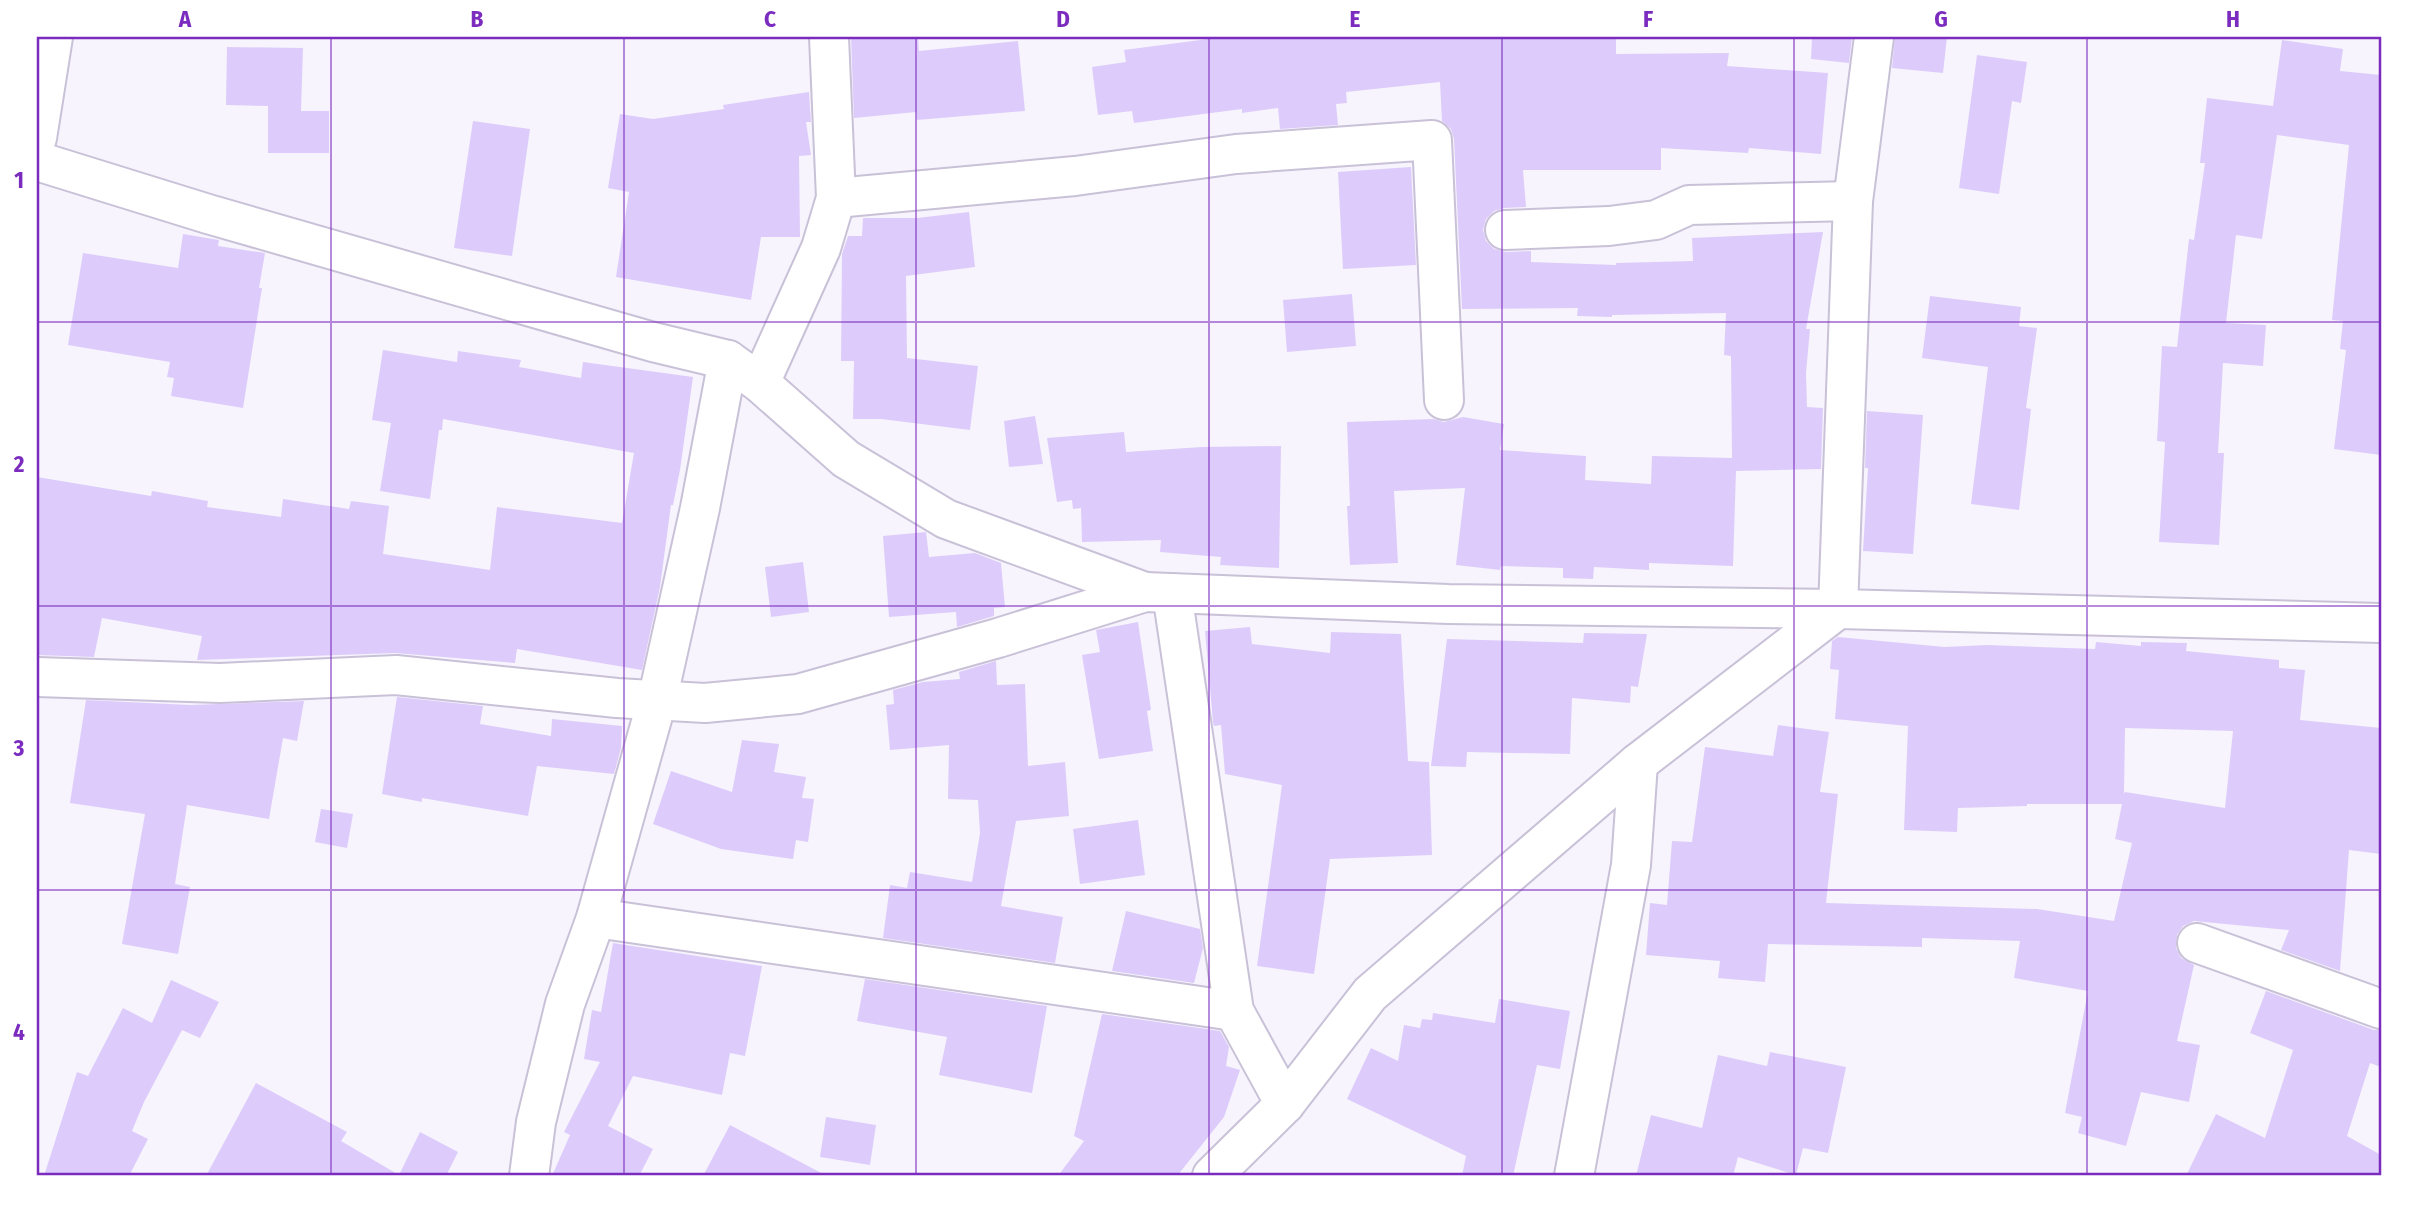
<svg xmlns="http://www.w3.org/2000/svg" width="2418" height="1213" font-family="'Fira Sans Condensed',sans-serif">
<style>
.building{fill:#ddccfb;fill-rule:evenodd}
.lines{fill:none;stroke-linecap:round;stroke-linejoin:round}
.minor-casing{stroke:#c9c1d7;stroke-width:42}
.minor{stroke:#fff;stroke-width:38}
.grid{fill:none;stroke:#7b2cbf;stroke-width:2;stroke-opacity:0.55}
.neatline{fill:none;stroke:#7b2cbf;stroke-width:2.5}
.grid-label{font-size:23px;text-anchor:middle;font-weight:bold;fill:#7b2cbf}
</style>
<rect width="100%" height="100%" fill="#f7f4fd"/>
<g class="building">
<path d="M 851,37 L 918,37 L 919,51 L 1018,41 L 1025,111 L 917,120 L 916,112 L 854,118 Z"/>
<path d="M 1223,37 L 1426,37 L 1427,39 L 1616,37 L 1616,54 L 1729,53 L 1727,66 L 1828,73 L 1821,154 L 1749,148 L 1748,153 L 1661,148 L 1661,170 L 1523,170 L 1526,207 L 1504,208 L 1494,211 L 1486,219 L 1483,230 L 1486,241 L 1494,249 L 1506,252 L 1531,251 L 1531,262 L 1616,265 L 1616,263 L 1693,261 L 1692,238 L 1823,232 L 1806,329 L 1810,329 L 1806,373 L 1807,407 L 1823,408 L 1821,469 L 1736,471 L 1733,566 L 1649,563 L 1649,570 L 1594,567 L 1593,579 L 1563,578 L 1563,568 L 1501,566 L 1500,570 L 1456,565 L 1465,488 L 1394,491 L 1398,563 L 1350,565 L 1347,506 L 1350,506 L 1347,422 L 1433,419 L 1444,422 L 1463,417 L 1504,424 L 1500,450 L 1586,456 L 1585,480 L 1651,484 L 1652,456 L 1732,458 L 1731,356 L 1724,355 L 1726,313 L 1612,315 L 1612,317 L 1577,316 L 1578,308 L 1462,309 L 1454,139 L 1451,129 L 1442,121 L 1440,82 L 1346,92 L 1347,103 L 1336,104 L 1338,125 L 1280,129 L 1278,108 L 1242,113 L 1242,109 L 1134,123 L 1132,111 L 1098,115 L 1092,67 L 1126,62 L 1124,50 Z"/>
<path d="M 1812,37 L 1852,37 L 1849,63 L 1811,59 Z"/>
<path d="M 1895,37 L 1947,37 L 1943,73 L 1892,68 Z"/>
<path d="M 2282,40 L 2343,49 L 2340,71 L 2381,75 L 2381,455 L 2334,449 L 2346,350 L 2340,349 L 2343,321 L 2332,320 L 2349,145 L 2277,135 L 2262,239 L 2236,235 L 2226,323 L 2266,325 L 2263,366 L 2223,363 L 2218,453 L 2224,453 L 2219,545 L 2159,542 L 2165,442 L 2157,441 L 2162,346 L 2177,347 L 2189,239 L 2194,240 L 2205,163 L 2200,163 L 2207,98 L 2273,106 Z"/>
<path d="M 227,47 L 303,48 L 301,111 L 329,111 L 329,153 L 268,153 L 268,106 L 226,105 Z"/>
<path d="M 1977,55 L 2027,62 L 2021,103 L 2012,101 L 1999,194 L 1959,188 Z"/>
<path d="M 809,92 L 811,122 L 806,122 L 811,155 L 799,156 L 800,237 L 761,237 L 751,300 L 616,277 L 629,192 L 608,188 L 620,114 L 653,119 L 724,109 L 723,105 Z"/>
<path d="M 473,121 L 530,129 L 512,256 L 454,248 Z"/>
<path d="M 1411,167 L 1416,265 L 1343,269 L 1338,172 Z"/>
<path d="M 969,212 L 975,267 L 906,276 L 907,358 L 978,366 L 970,430 L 881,419 L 853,419 L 854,361 L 841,361 L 842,254 L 848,236 L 862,236 L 863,218 L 917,218 Z"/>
<path d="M 183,234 L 219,240 L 218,246 L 265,253 L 259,288 L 262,288 L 243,408 L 171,396 L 174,378 L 167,377 L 170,362 L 68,345 L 83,253 L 178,268 Z"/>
<path d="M 1352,294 L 1356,346 L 1287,352 L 1283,300 Z"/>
<path d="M 1930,296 L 2021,307 L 2019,326 L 2037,328 L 2026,408 L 2031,409 L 2019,510 L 1971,504 L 1988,367 L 1922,358 Z"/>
<path d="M 383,350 L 457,362 L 458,351 L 521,360 L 519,367 L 581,378 L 583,362 L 693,377 L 680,470 L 673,505 L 671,505 L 660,587 L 642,670 L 517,649 L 515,663 L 395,653 L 197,660 L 202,636 L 102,618 L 94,657 L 37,655 L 37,477 L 151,496 L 152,491 L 208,501 L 207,507 L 281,517 L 283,499 L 349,509 L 351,501 L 389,506 L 383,554 L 490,570 L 497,507 L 622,523 L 634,453 L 443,419 L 442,430 L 439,430 L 430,499 L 380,491 L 391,423 L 372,420 Z"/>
<path d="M 1867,411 L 1923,415 L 1913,554 L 1863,551 L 1868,468 L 1865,468 Z"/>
<path d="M 1035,416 L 1043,464 L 1009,467 L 1004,421 Z"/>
<path d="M 1124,432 L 1126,452 L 1202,447 L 1281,446 L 1279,568 L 1220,565 L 1221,557 L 1160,552 L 1161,540 L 1082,542 L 1081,508 L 1073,509 L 1072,500 L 1057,502 L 1047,438 Z"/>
<path d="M 926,532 L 929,557 L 975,553 L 1001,563 L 1005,607 L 994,608 L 994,616 L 957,627 L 956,612 L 889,617 L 883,536 Z"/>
<path d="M 803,562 L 809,612 L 771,617 L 765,567 Z"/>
<path d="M 1138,622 L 1151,710 L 1147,711 L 1153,751 L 1099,759 L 1082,655 L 1100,652 L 1096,630 Z"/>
<path d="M 1250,627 L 1252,644 L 1330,653 L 1331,632 L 1401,634 L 1408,761 L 1429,762 L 1432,855 L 1330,859 L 1314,974 L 1257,966 L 1282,785 L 1225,774 L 1221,725 L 1214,726 L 1213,722 L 1205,631 Z"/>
<path d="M 1584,633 L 1647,634 L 1638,687 L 1631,686 L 1630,703 L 1572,698 L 1570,754 L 1467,752 L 1466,767 L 1431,766 L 1447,639 L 1583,643 Z"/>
<path d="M 1838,637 L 1945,647 L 1987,645 L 2095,649 L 2096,642 L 2141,646 L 2141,642 L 2187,643 L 2186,651 L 2279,660 L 2279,668 L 2305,670 L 2300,720 L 2381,728 L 2381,854 L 2349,850 L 2340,971 L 2281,950 L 2289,930 L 2194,921 L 2183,926 L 2177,935 L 2176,948 L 2181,958 L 2194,965 L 2177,1041 L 2200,1045 L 2189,1102 L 2141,1092 L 2126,1146 L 2078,1133 L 2082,1117 L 2065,1113 L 2088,991 L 2014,978 L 2020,941 L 1922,938 L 1922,947 L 1768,944 L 1765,982 L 1718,978 L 1720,961 L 1646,955 L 1650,903 L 1667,905 L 1672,841 L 1692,842 L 1705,747 L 1773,756 L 1778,725 L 1829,732 L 1820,792 L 1838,794 L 1826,903 L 2037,909 L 2114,921 L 2132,843 L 2115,839 L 2122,804 L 2027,804 L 2027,806 L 1958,808 L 1957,832 L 1904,830 L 1908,726 L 1835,719 L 1839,670 L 1830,669 L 1832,641 ZM 2125,728 L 2233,731 L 2225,808 L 2125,792 L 2124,794 Z"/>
<path d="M 996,661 L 997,685 L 1025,684 L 1028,766 L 1065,762 L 1069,816 L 1016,821 L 1001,906 L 1063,917 L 1055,963 L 883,938 L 890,885 L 907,888 L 910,872 L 972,882 L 980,833 L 978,800 L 948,799 L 949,745 L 890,750 L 886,705 L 894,704 L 893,690 L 923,682 L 960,679 L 959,672 Z"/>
<path d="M 397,697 L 483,706 L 480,724 L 551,736 L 552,719 L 622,726 L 621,748 L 614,774 L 537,766 L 528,816 L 422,798 L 422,802 L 382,794 Z"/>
<path d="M 86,700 L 190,705 L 304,701 L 297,741 L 283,738 L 269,819 L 187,805 L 175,884 L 190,887 L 178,954 L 122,944 L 145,814 L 70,803 Z"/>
<path d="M 742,740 L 779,744 L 774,772 L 806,777 L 802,798 L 814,799 L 808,842 L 796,840 L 793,859 L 721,849 L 653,824 L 671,771 L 732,792 Z"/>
<path d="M 321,809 L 353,814 L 347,848 L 315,842 Z"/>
<path d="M 1138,820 L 1145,875 L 1080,884 L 1073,829 Z"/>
<path d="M 1126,911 L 1200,929 L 1203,948 L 1194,983 L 1112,971 Z"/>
<path d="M 613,943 L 762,966 L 745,1056 L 730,1053 L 722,1095 L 633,1076 L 608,1126 L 653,1149 L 639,1176 L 552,1176 L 570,1135 L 564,1132 L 600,1062 L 584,1059 L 592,1010 L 601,1012 Z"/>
<path d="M 865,979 L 1047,1006 L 1032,1093 L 939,1075 L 947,1037 L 857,1021 Z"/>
<path d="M 171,980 L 219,1002 L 200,1038 L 182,1030 L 144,1102 L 132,1131 L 148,1139 L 129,1176 L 44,1176 L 77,1072 L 88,1076 L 123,1008 L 152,1023 Z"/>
<path d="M 2266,991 L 2374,1030 L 2381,1030 L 2381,1067 L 2370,1063 L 2347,1136 L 2381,1155 L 2381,1176 L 2186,1176 L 2216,1114 L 2265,1138 L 2293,1050 L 2250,1033 Z"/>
<path d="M 1499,999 L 1570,1011 L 1560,1069 L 1537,1065 L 1513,1176 L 1462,1176 L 1466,1156 L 1347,1099 L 1371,1048 L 1398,1061 L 1404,1025 L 1420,1028 L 1422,1019 L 1432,1020 L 1433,1013 L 1495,1023 Z"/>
<path d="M 1102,1014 L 1220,1031 L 1229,1047 L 1226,1066 L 1240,1070 L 1224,1117 L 1177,1176 L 1058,1176 L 1084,1141 L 1074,1136 Z"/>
<path d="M 1770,1052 L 1846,1067 L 1828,1153 L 1803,1148 L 1796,1175 L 1738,1157 L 1733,1176 L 1636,1176 L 1651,1115 L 1702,1128 L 1718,1055 L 1767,1066 Z"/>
<path d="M 256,1083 L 347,1132 L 341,1141 L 399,1175 L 420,1132 L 458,1152 L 446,1176 L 206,1176 Z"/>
<path d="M 826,1117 L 876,1125 L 870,1165 L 820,1157 Z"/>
<path d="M 730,1125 L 827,1176 L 703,1176 Z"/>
</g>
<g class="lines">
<g class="minor-casing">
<g id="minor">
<path d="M 37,138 L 53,37"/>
<path d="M 37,161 L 208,214 L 653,342 L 728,360 L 760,383 L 846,459 L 946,519 L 1145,592"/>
<path d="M 836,198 L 1075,176 L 1236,154 L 1432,140 L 1444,400"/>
<path d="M 1505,230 L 1609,226 L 1656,220 L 1689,205 L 1853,201"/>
<path d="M 760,383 L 821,248 L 836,198 L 829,37"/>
<path d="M 1172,593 L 1234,1011 L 1285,1104"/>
<path d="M 37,677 L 220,683 L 396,675 L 617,698 L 705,703 L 798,694 L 998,638 L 1145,592 L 1448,604 L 1838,609 L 2381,623"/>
<path d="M 596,918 L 1234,1011"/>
<path d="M 2197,943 L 2381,1009"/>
<path d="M 529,1176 L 536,1122 L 565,1004 L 596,918 L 657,701 L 700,508 L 728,360"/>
<path d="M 1212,1176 L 1285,1104 L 1370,994 L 1638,763 L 1838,609 L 1853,201 L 1874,37"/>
<path d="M 1574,1176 L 1631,865 L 1638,763"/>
</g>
</g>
<use href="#minor" class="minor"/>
</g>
<path class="grid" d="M 331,37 L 331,1176M 624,37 L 624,1176M 916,37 L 916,1176M 1209,37 L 1209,1176M 1502,37 L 1502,1176M 1794,37 L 1794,1176M 2087,37 L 2087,1176M 37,322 L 2381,322M 37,606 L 2381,606M 37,890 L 2381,890"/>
<rect width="2418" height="1213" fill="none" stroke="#ffffff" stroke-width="77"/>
<rect x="38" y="38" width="2342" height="1136" class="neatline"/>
<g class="grid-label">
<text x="185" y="27">A</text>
<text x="477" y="27">B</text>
<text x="770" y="27">C</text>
<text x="1063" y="27">D</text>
<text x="1355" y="27">E</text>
<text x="1648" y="27">F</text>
<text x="1941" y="27">G</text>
<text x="2233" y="27">H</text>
<text x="19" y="188">1</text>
<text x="19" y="472">2</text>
<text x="19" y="756">3</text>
<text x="19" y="1040">4</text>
</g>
</svg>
